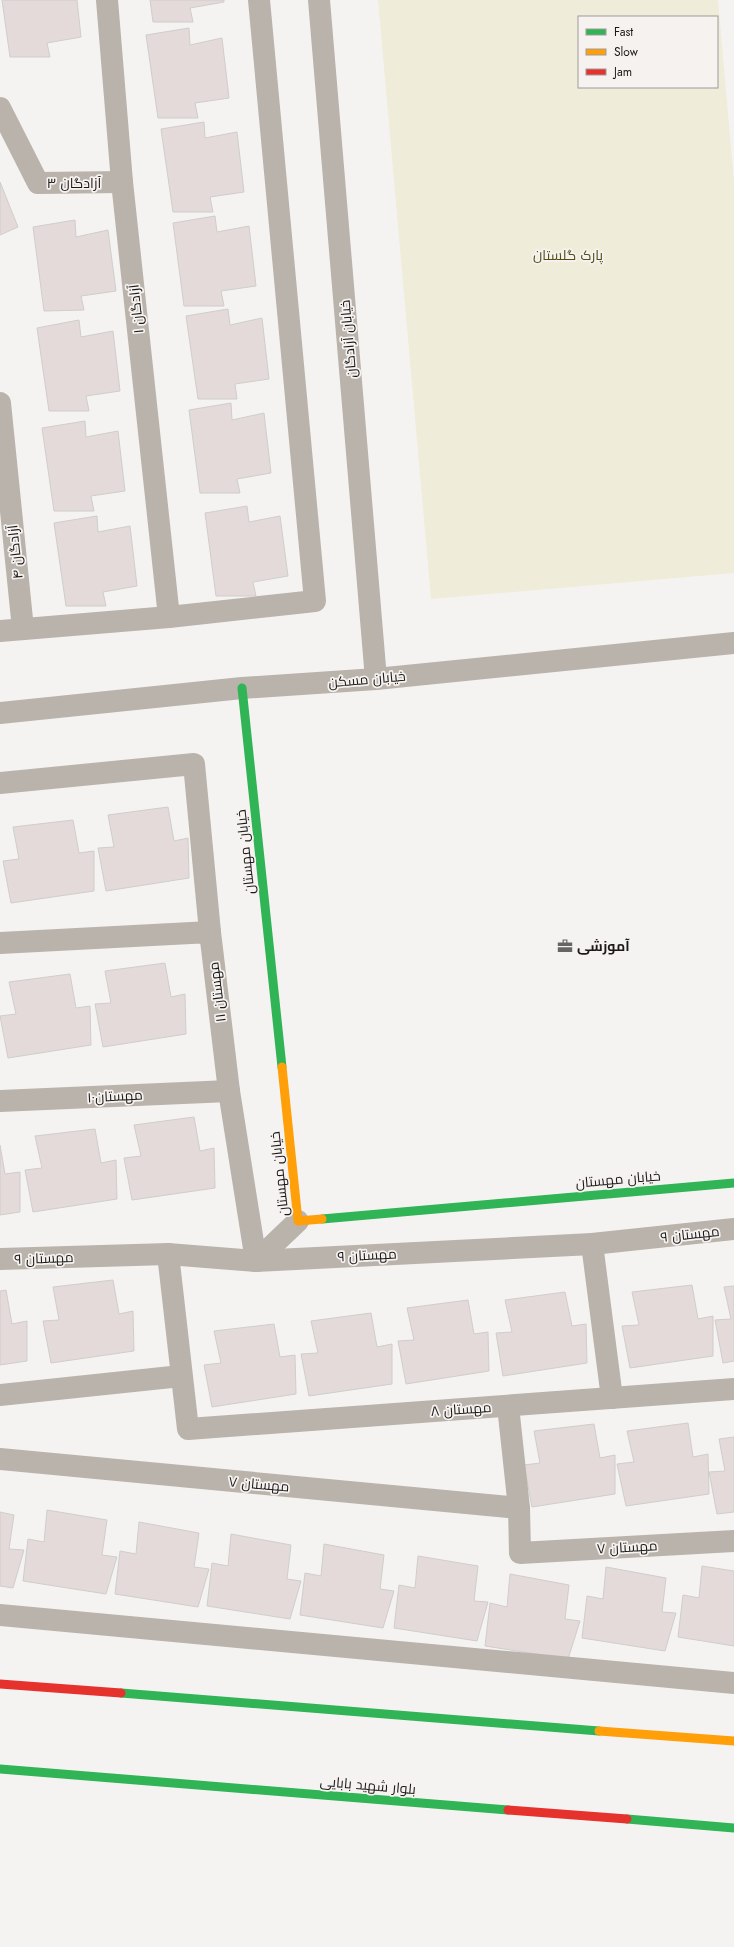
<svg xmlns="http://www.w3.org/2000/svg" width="734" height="1947" font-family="Jost,Cairo,sans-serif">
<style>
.green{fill:#efecda;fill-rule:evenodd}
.building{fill:#e3dad9;stroke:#cfcecd}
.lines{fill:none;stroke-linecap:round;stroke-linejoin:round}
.street{stroke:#bab3ab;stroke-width:22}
.fast{stroke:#30b455;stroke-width:9}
.slow{stroke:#ff9f0a;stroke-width:9}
.jam{stroke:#e5322d;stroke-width:9}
.labels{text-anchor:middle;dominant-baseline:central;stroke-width:3.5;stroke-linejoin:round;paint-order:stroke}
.street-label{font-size:14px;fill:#1a1918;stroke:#f6f2f0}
.park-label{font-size:14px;fill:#534d15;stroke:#f6f2f0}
.poi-label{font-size:14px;font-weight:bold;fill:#1a1918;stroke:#f6f2f0;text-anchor:start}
</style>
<rect width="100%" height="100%" fill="#f5f3f1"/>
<path class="green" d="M 378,0 L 718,0 L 734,182 L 734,573 L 431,599 ZM 579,17 L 717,17 L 717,87 L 579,87 Z"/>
<g class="building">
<path d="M 2,0 L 77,0 L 81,37 L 47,43 L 50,57 L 10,57 Z"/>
<path d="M 150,0 L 224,0 L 224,2 L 190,8 L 193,22 L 153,22 Z"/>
<path d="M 189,28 L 190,45 L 222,38 L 229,98 L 195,103 L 198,118 L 158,118 L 146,35 Z"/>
<path d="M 204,122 L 205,138 L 237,132 L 244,192 L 210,197 L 213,212 L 173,212 L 161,129 Z"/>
<path d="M 0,182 L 18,227 L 0,235 Z"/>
<path d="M 215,216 L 217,232 L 249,226 L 256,286 L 221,291 L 224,306 L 184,306 L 173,223 Z"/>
<path d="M 75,220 L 76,237 L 108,230 L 116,291 L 81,296 L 84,310 L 44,311 L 33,227 Z"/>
<path d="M 228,309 L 230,325 L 262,318 L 269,379 L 235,384 L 237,399 L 198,399 L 186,316 Z"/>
<path d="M 79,320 L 81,337 L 113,331 L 120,391 L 86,396 L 89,411 L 49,411 L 37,328 Z"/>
<path d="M 231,403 L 232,420 L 264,413 L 271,473 L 237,479 L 240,493 L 200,493 L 189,410 Z"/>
<path d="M 85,421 L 86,437 L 118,431 L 125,491 L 91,496 L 94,511 L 54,511 L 42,428 Z"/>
<path d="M 247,506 L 249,522 L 280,516 L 288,576 L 253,582 L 256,596 L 216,596 L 205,513 Z"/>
<path d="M 97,516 L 98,532 L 130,526 L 137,586 L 103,592 L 106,606 L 66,606 L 54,523 Z"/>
<path d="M 168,807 L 174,841 L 188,838 L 189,878 L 106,891 L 98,848 L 114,847 L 108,815 Z"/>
<path d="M 73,820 L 79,853 L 94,851 L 94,891 L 11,903 L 3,861 L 19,859 L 13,827 Z"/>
<path d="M 165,963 L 171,997 L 185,994 L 186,1034 L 103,1047 L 95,1004 L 111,1003 L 105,971 Z"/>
<path d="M 70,974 L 76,1008 L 90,1006 L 91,1045 L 8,1058 L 0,1016 L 16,1014 L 9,982 Z"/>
<path d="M 194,1117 L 200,1151 L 214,1148 L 215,1188 L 132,1200 L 124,1158 L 141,1156 L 134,1125 Z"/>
<path d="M 95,1129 L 101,1163 L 116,1160 L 117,1199 L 33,1212 L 25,1170 L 42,1168 L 35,1136 Z"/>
<path d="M 0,1145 L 5,1174 L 20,1172 L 20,1212 L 0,1215 Z"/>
<path d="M 113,1280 L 119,1314 L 133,1311 L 134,1351 L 51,1363 L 43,1321 L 59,1320 L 53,1287 Z"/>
<path d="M 692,1285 L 698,1319 L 713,1316 L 713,1356 L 630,1368 L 622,1326 L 639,1325 L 632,1292 Z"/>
<path d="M 734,1286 L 734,1361 L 723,1363 L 715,1320 L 731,1319 L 724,1287 Z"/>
<path d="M 6,1290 L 12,1324 L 27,1321 L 27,1361 L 0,1365 L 0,1291 Z"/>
<path d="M 565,1292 L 572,1326 L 586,1324 L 587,1363 L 503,1376 L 496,1333 L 512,1332 L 505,1300 Z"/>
<path d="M 468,1300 L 474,1334 L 488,1332 L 489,1371 L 406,1384 L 398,1341 L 414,1340 L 407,1308 Z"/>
<path d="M 371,1313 L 377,1347 L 392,1344 L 392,1384 L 309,1396 L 301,1354 L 318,1353 L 311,1321 Z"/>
<path d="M 274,1324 L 280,1357 L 295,1355 L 296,1394 L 212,1407 L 204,1365 L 221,1363 L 214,1331 Z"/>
<path d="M 688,1423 L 693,1457 L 708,1454 L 709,1494 L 626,1506 L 617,1464 L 634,1462 L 627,1431 Z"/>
<path d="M 594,1424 L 600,1458 L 615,1455 L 615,1494 L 532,1507 L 524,1465 L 540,1463 L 534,1431 Z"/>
<path d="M 734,1437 L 734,1512 L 717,1514 L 709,1472 L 725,1471 L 719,1439 Z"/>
<path d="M 47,1510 L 107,1520 L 102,1555 L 117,1557 L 106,1594 L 23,1581 L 28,1539 L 44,1542 Z"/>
<path d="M 0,1512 L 14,1515 L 9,1549 L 24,1550 L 13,1588 L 0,1586 Z"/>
<path d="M 139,1522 L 199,1533 L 194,1567 L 209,1569 L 198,1607 L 115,1594 L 120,1551 L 136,1554 Z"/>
<path d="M 231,1534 L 291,1545 L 287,1579 L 301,1581 L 290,1619 L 207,1606 L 212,1563 L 228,1566 Z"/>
<path d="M 324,1544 L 384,1555 L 380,1589 L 394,1591 L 383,1628 L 300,1615 L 305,1573 L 321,1576 Z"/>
<path d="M 418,1556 L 478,1566 L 474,1601 L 488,1602 L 477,1641 L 394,1628 L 399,1585 L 415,1588 Z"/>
<path d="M 702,1566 L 734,1571 L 734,1646 L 678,1637 L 683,1595 L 699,1598 Z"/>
<path d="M 606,1567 L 666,1578 L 662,1612 L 676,1613 L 665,1651 L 582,1638 L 587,1596 L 603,1599 Z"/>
<path d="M 510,1574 L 569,1585 L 565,1619 L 580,1621 L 568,1659 L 485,1646 L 490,1603 L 507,1607 Z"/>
</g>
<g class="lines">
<g class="street">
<path d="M 107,0 L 122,182 L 169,617"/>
<path d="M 319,0 L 376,679"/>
<path d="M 0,108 L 38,183 L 122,182"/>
<path d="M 0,403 L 23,629"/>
<path d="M 0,631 L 169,617 L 315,601 L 259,0"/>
<path d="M 0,713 L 242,688 L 376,679 L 734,643"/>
<path d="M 0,783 L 194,764 L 210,932"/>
<path d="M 0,943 L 210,932 L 229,1091 L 256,1261"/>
<path d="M 0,1101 L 229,1091"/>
<path d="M 592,1244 L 612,1398"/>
<path d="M 168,1254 L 188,1429 L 734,1389"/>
<path d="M 0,1259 L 168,1254 L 256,1261 L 592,1244 L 734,1229"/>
<path d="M 256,1261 L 298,1221"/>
<path d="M 0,1395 L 181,1376"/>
<path d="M 508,1406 L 519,1508 L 520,1553 L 734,1541"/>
<path d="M 0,1459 L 519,1508"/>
<path d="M 0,1615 L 734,1683"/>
</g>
<g class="fast">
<path d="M 242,688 L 282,1067"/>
<path d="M 322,1219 L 734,1183"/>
<path d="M 121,1693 L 599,1731"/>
<path d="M 0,1769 L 508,1810"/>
<path d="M 627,1819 L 734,1828"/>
</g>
<g class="slow">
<path d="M 282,1067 L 298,1221 L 322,1219"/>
<path d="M 599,1731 L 734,1741"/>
</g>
<g class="jam">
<path d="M 0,1684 L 121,1693"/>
<path d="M 508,1810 L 627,1819"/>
</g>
</g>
<defs>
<g id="office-bare" transform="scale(1.2)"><path d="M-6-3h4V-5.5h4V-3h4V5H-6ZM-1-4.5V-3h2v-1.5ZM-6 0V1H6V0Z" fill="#676564" stroke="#f6f2f0" stroke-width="2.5" paint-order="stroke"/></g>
</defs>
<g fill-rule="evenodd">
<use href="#office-bare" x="565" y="946"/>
</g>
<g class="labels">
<g class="street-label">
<text x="74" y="183">آزادگان ۳</text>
<text transform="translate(136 309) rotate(-96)">آزادگان ۱</text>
<text transform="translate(348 339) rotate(-95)">خیابان آزادگان</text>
<text transform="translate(15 552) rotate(-96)">آزادگان ۴</text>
<text transform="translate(367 679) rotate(-5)">خیابان مسکن</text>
<text transform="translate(245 852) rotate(-96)">خیابان مهستان</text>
<text transform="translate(217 992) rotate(-97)">مهستان ۱۱</text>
<text transform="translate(115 1096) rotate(-3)">مهستان۱۰</text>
<text transform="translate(279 1174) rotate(-96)">خیابان مهستان</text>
<text transform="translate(618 1179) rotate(-5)">خیابان مهستان</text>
<text transform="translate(690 1234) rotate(-6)">مهستان ۹</text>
<text transform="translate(367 1255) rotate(-3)">مهستان ۹</text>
<text transform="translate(44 1258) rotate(-2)">مهستان ۹</text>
<text transform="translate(461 1409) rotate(-4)">مهستان ۸</text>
<text transform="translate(259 1484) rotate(5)">مهستان ۷</text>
<text transform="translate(627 1547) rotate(-3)">مهستان ۷</text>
<text transform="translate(368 1785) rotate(5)">بلوار شهید بابایی</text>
</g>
<g class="park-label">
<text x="568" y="255">پارک گلستان</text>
</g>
<g class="poi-label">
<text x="577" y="946">آموزشی</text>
</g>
</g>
<rect x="578" y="16" width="140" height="72" fill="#f6f2f0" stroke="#9e9b9a"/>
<rect x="586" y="29" width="20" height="6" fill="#30b455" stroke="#9e9b9a"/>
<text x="614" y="36" font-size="12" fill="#1a1918">Fast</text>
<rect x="586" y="49" width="20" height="6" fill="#ff9f0a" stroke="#9e9b9a"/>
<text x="614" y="56" font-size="12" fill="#1a1918">Slow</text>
<rect x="586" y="69" width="20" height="6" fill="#e5322d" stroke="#9e9b9a"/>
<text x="614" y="76" font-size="12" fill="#1a1918">Jam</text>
</svg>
